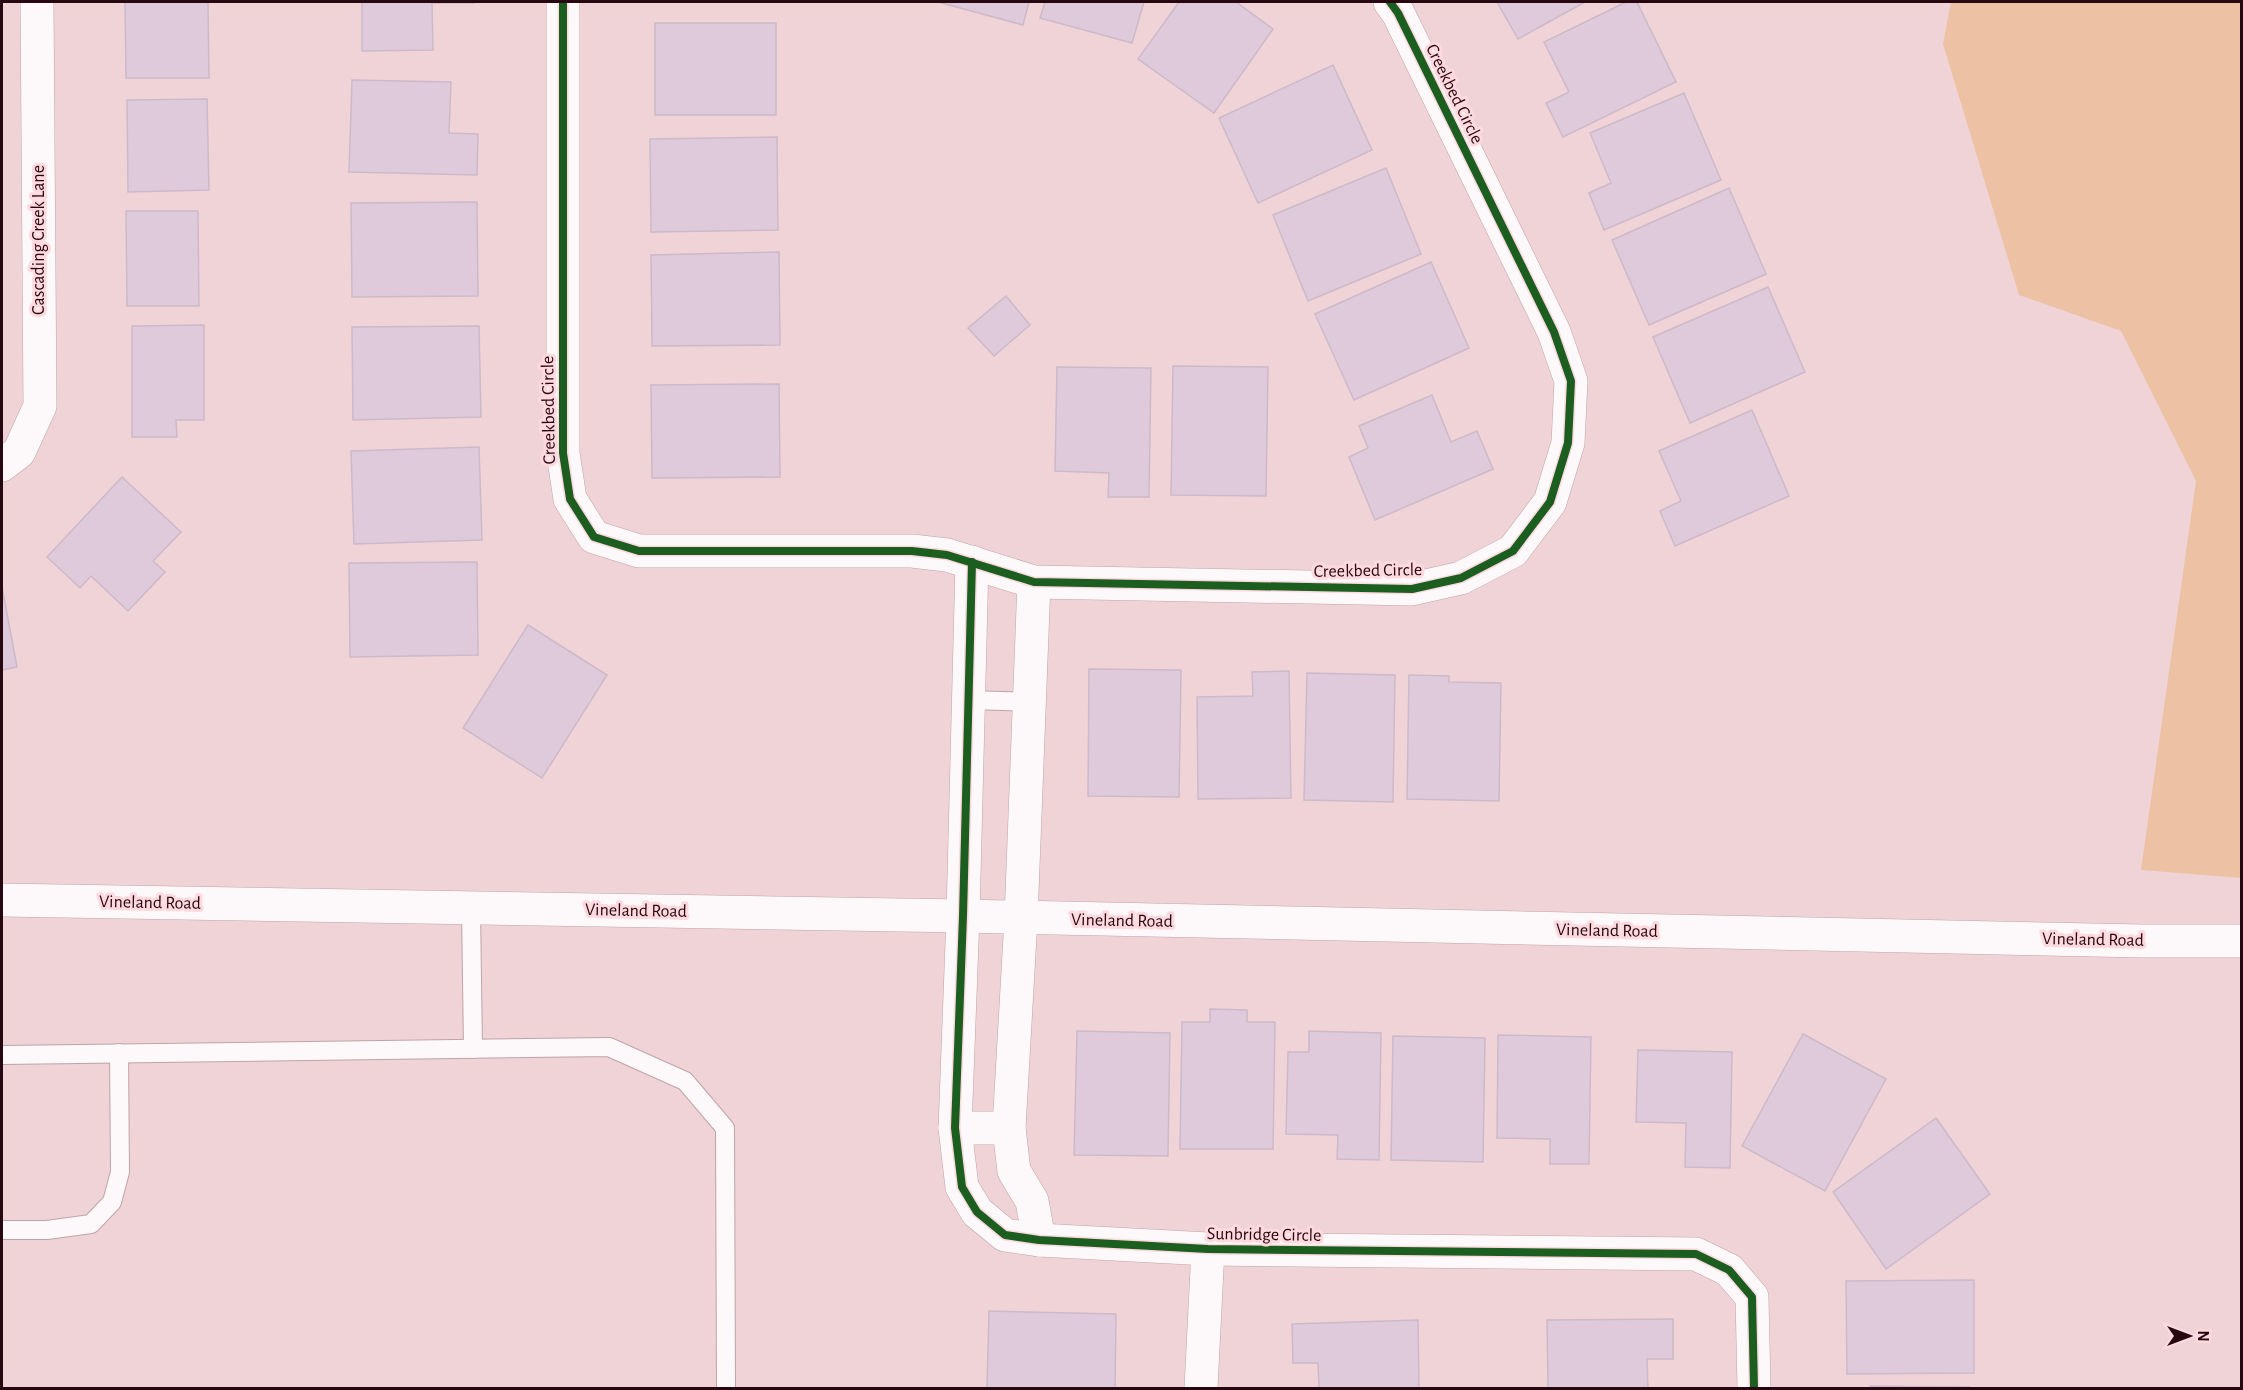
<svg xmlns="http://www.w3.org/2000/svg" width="2243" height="1390" font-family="'Alegreya Sans',sans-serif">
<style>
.green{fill:#edc1a3}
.building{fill:#decadb;stroke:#cdb9c8;stroke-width:1.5}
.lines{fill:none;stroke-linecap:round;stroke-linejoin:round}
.lane-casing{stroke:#bfa3a8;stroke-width:20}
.street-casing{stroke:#bfa3a8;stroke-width:34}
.secondary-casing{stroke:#bfa3a8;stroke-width:34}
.lane{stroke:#fdf8f9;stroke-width:18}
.street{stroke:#fdf8f9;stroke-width:33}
.secondary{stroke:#fdf8f9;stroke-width:33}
.cycleway-casing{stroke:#fed9df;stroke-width:11}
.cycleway{stroke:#1b5e20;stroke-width:8}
.labels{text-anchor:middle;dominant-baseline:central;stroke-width:6;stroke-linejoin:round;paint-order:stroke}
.street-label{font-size:18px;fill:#270710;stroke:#fed9df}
</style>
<rect width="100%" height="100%" fill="#f0d3d7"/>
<path class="green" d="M 1951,2 L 2241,2 L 2241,878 L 2141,870 L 2196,481 L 2121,331 L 2019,295 L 1943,44 Z"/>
<g class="building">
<path d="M 125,2 L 208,2 L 209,78 L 126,78 Z"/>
<path d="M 362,2 L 474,2 L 474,3 L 432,3 L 433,50 L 362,51 Z"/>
<path d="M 938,2 L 1029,2 L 1023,25 Z"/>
<path d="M 1045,2 L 1144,2 L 1132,43 L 1040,18 Z"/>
<path d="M 1179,2 L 1236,2 L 1273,29 L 1214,113 L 1138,59 Z"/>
<path d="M 1497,2 L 1585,2 L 1518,39 Z"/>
<path d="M 1626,2 L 1637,2 L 1676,82 L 1563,137 L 1546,103 L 1569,92 L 1544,42 Z"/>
<rect x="655" y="23" width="121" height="92"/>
<path d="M 1333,65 L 1372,150 L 1258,203 L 1219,118 Z"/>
<path d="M 352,80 L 451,82 L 449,133 L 478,134 L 477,175 L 349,172 Z"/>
<path d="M 1684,93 L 1721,180 L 1604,230 L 1589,193 L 1611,183 L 1590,133 Z"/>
<path d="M 207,99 L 209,190 L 128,192 L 127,100 Z"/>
<path d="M 777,137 L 778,230 L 651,232 L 650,139 Z"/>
<path d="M 1386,168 L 1421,254 L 1308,301 L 1273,215 Z"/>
<path d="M 1729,188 L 1766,274 L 1649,325 L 1612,240 Z"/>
<path d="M 477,202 L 478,296 L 352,297 L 351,203 Z"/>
<path d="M 126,211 L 198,211 L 199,306 L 127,306 Z"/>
<path d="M 779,252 L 780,345 L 652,346 L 651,255 Z"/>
<path d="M 1431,262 L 1469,348 L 1354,400 L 1315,314 Z"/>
<path d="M 1768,287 L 1805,372 L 1690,423 L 1653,337 Z"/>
<path d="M 1006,296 L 1030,325 L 994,356 L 968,328 Z"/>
<path d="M 204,325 L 204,420 L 176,420 L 177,437 L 132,437 L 132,326 Z"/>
<path d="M 479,326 L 481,417 L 353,420 L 352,327 Z"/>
<path d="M 1173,366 L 1268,367 L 1266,496 L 1171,495 Z"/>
<path d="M 1057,367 L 1151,368 L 1149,497 L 1108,497 L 1109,473 L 1055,471 Z"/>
<path d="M 779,384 L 780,477 L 652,478 L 651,385 Z"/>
<path d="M 1432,395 L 1451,442 L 1477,431 L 1493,469 L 1375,520 L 1349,457 L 1368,448 L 1359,426 Z"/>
<path d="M 1752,410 L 1789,496 L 1675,546 L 1660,511 L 1681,501 L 1659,451 Z"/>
<path d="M 479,447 L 482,540 L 354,544 L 351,451 Z"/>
<path d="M 122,477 L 181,532 L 153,561 L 165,572 L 128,611 L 91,576 L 80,588 L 47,557 Z"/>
<path d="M 477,562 L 478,655 L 350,657 L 349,563 Z"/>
<path d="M 2,587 L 17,667 L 2,670 Z"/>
<path d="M 528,625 L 607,675 L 542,778 L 463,728 Z"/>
<path d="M 1089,669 L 1181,670 L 1179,797 L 1088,796 Z"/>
<path d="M 1289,671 L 1291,798 L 1198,799 L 1197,697 L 1253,696 L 1252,672 Z"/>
<path d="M 1307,673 L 1395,675 L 1393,802 L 1304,800 Z"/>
<path d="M 1409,675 L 1449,676 L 1449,682 L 1501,683 L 1499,801 L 1407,799 Z"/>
<path d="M 1210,1009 L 1247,1010 L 1247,1022 L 1275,1022 L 1273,1149 L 1180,1149 L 1182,1022 L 1210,1022 Z"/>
<path d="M 1077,1031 L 1170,1033 L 1168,1156 L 1074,1155 Z"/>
<path d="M 1309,1031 L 1381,1033 L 1379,1160 L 1337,1159 L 1338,1135 L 1286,1134 L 1288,1052 L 1309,1052 Z"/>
<path d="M 1803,1034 L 1886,1079 L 1825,1191 L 1742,1146 Z"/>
<path d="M 1498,1035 L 1591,1037 L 1589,1164 L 1550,1164 L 1550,1139 L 1497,1138 Z"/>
<path d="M 1393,1036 L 1485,1038 L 1483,1162 L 1391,1160 Z"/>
<path d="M 1638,1050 L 1732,1052 L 1730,1168 L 1685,1167 L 1686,1123 L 1636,1122 Z"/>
<path d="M 1936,1118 L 1990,1194 L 1886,1269 L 1833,1192 Z"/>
<path d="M 1974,1280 L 1974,1373 L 1847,1374 L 1846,1281 Z"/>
<path d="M 989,1311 L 1116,1314 L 1115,1388 L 987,1388 Z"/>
<path d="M 1673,1319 L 1673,1359 L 1647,1359 L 1648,1388 L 1548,1388 L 1547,1320 Z"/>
<path d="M 1418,1320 L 1419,1388 L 1319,1388 L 1318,1363 L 1293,1363 L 1292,1324 Z"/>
<path d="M 1870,1386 L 1970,1387 L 1970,1388 L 1870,1388 Z"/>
</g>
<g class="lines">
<g class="lane-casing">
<g id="lane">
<path d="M 970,700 L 1030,702"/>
<path d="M 471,908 L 473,1049"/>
<path d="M 2,1055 L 609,1047 L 685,1081 L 725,1128 L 726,1388"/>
<path d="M 2,1230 L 47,1230 L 91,1224 L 112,1202 L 120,1172 L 119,1053"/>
</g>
</g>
<g class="street-casing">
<g id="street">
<path d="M 563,2 L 563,453 L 570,499 L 594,537 L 639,551 L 912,551 L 947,555 L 1034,582 L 1412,589 L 1461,578 L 1513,551 L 1550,502 L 1568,443 L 1571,381 L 1554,332 L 1398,13 L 1390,2"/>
<path d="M 2,465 L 19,452 L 40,406 L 37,2"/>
<path d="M 972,562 L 963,916 L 955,1128 L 962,1187 L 977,1212 L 1005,1235 L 1039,1240 L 1208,1249 L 1696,1254 L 1729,1270 L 1752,1297 L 1754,1388"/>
<path d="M 1034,582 L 1021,919 L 1009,1128 L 1014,1171 L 1032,1201 L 1039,1240"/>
<path d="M 955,1128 L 1009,1128"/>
<path d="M 1201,1388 L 1208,1249"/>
</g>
</g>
<g class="secondary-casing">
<path id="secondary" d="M 2,900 L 963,916 L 2143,941 L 2242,941"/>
</g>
<use href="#lane" class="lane"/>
<use href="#street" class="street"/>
<use href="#secondary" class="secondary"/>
<g class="cycleway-casing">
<g id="cycleway">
<path d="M 563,2 L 563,453 L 570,499 L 594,537 L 639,551 L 912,551 L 947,555 L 1034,582 L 1412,589 L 1461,578 L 1513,551 L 1550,502 L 1568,443 L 1571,381 L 1554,332 L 1398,13 L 1390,2"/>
<path d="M 972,562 L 963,916 L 955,1128 L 962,1187 L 977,1212 L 1005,1235 L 1039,1240 L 1208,1249 L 1696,1254 L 1729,1270 L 1752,1297 L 1754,1388"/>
</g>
</g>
<use href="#cycleway" class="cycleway"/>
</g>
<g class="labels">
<g class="street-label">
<text transform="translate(1454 94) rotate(64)">Creekbed Circle</text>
<text transform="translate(39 240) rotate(-90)">Cascading Creek Lane</text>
<text transform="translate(549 410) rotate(-91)">Creekbed Circle</text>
<text transform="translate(1368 571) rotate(-1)">Creekbed Circle</text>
<text transform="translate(150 903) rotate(1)">Vineland Road</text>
<text transform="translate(636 911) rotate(1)">Vineland Road</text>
<text transform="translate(1122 921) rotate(1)">Vineland Road</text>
<text transform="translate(1607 931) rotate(1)">Vineland Road</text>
<text transform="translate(2093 940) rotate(1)">Vineland Road</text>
<text transform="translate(1264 1235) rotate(1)">Sunbridge Circle</text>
</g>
</g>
<rect width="2243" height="1390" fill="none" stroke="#270710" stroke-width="6"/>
<g transform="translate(2189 1336) rotate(90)" stroke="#fed9df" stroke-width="4.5" paint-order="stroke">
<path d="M0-4.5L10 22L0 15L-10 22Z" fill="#270710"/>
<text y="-9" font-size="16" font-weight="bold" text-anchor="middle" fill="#270710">N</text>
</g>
</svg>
